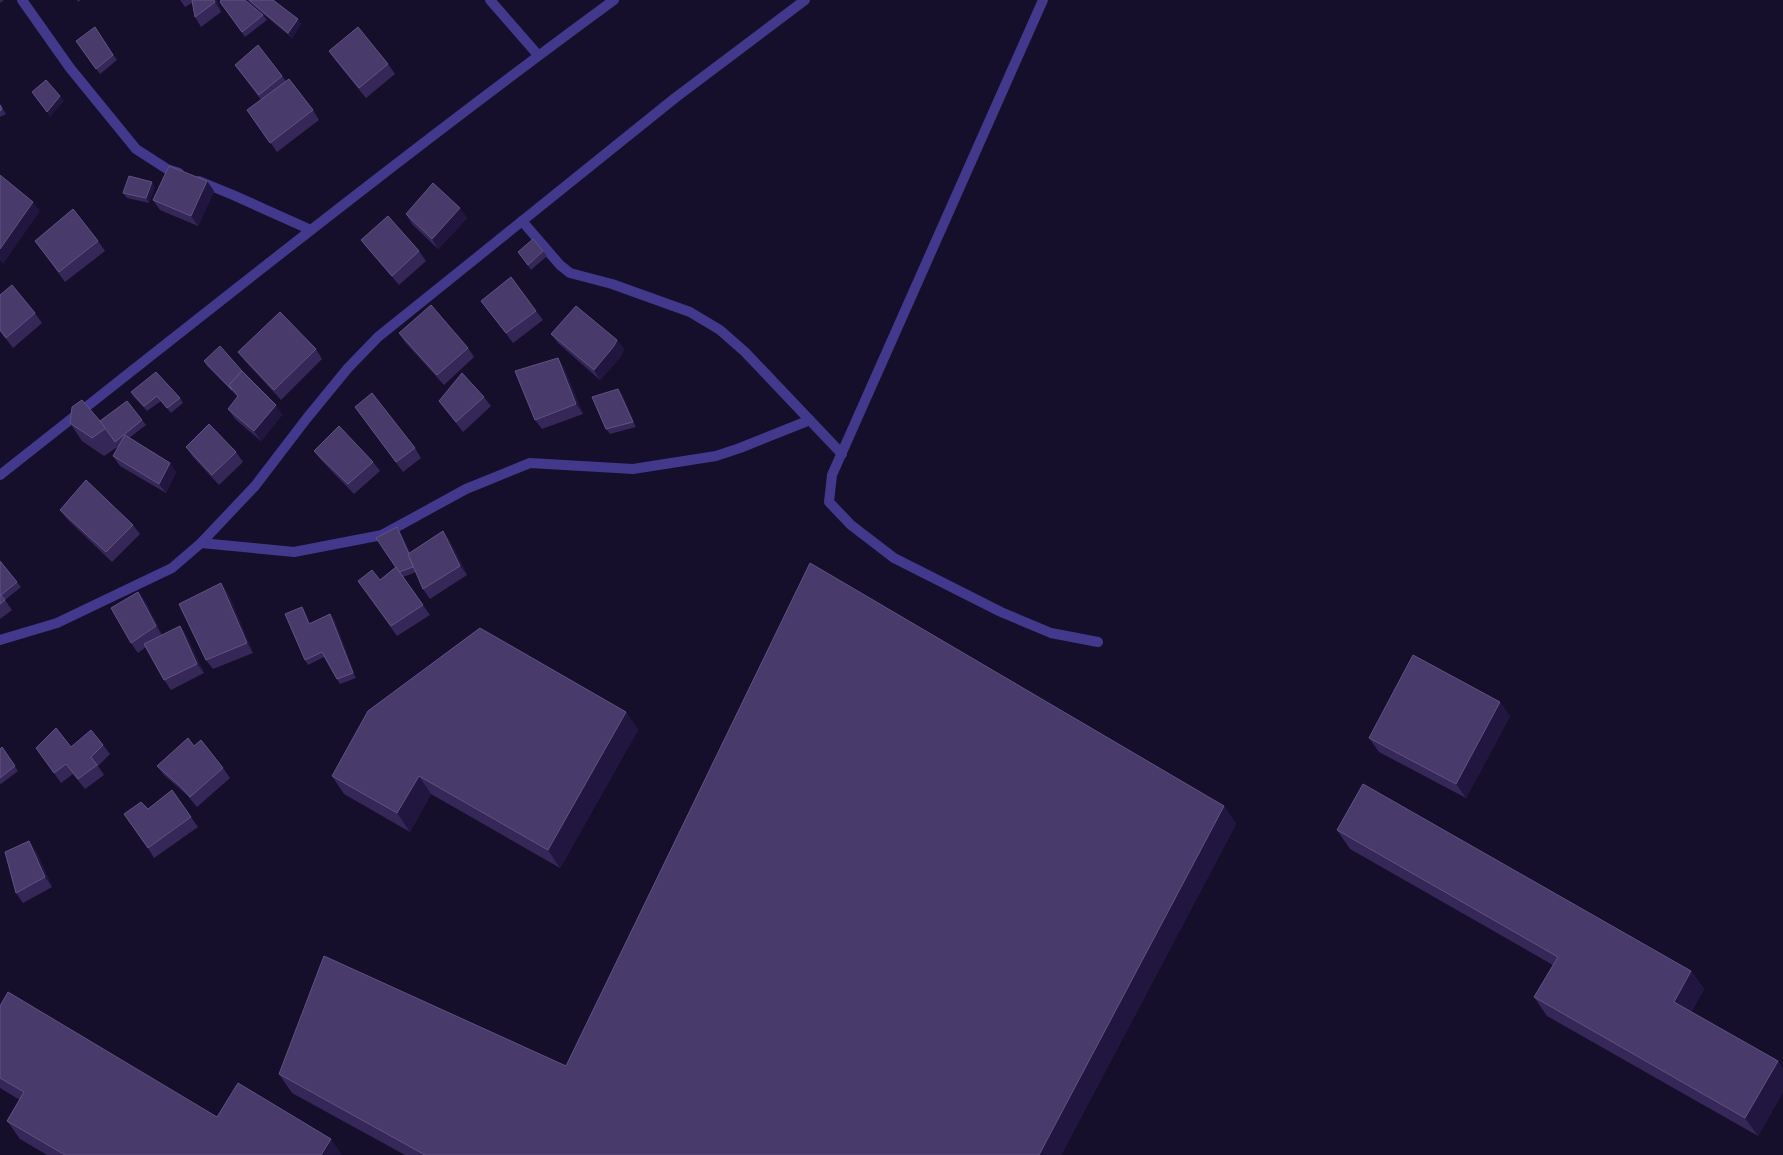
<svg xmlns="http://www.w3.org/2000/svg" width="1783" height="1155" font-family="'Asap Condensed',sans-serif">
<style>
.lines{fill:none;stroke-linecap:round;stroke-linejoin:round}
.minor{stroke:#42388c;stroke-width:10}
.wall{fill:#362759}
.shaded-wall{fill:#21163f}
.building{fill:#483a6b;stroke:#605382}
</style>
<rect width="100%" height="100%" fill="#160f2b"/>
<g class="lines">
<g class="minor">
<path d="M 22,0 L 70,68 L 136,149 L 167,169 L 179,173"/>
<path d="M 490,0 L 538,55"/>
<path d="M 1043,0 L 832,475 L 829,502 L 851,525 L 894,558 L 1001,612 L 1051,633 L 1098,642"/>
<path d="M 199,181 L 233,195 L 311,230"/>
<path d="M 522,221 L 560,265 L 570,273 L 612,284 L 690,312 L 720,330 L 745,352 L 842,454"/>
<path d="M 0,475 C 203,315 405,153 614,0"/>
<path d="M 201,543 L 294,552 L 382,535 L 466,489 L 530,463 L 633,469 L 716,456 L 740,448 L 810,420"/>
<path d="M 0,640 L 57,623 L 172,568 L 201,543 L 255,486 L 307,418 L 348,368 L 378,337 L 675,98 L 805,0"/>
</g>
</g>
<g class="wall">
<path d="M 0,0 L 4,0 L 0,3 Z"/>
<path d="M 77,0 L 81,0 L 78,2 Z"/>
<path d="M 180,0 L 217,0 L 221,12 L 201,27 L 195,17 L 192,3 L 185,7 Z"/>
<path d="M 247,0 L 273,0 L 301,24 L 292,38 L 249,2 Z"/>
<path d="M 220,2 L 263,15 L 267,20 L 245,37 Z"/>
<path d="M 95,27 L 117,60 L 100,74 L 76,41 Z"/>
<path d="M 329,51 L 388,64 L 395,74 L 366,98 L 336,61 Z"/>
<path d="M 235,65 L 282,76 L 286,81 L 313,110 L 319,120 L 277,152 L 247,110 L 261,100 Z"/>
<path d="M 0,103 L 6,114 L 0,117 Z"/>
<path d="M 155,187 L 149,203 L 127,198 L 123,193 Z"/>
<path d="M 214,191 L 198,226 L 160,210 L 153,200 Z"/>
<path d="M 406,214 L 467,218 L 438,249 L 412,224 Z"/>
<path d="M 361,240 L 419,251 L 426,261 L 399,285 L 368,249 Z"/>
<path d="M 35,241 L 98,241 L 105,251 L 65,282 Z"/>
<path d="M 543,251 L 547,256 L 531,270 L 518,252 Z"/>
<path d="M 0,295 L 35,313 L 42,323 L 13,348 L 0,331 Z"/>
<path d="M 481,301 L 536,311 L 543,320 L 513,343 Z"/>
<path d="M 399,333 L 468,348 L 474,357 L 444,385 L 405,342 Z"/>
<path d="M 551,334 L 617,340 L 624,349 L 621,356 L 600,380 L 558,343 Z"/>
<path d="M 316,349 L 322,359 L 281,400 L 245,361 L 238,352 Z"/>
<path d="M 558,358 L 564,368 L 583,414 L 542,429 L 535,420 Z"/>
<path d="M 204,361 L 242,371 L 282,415 L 261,441 L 235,419 L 228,409 L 238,397 L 207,366 Z"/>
<path d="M 131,392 L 180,398 L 183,403 L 171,413 L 161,401 L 147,411 L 134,397 Z"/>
<path d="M 622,394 L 636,427 L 610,434 L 606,429 Z"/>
<path d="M 484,397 L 491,406 L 463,432 L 446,410 L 439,401 Z"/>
<path d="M 355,407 L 415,448 L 421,458 L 403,472 Z"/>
<path d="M 142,420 L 146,425 L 129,438 L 176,472 L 166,493 L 120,466 L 113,456 L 119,446 L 104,456 L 82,441 L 70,423 Z"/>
<path d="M 186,447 L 236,452 L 243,462 L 219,485 L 193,457 Z"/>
<path d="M 314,451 L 373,462 L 380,471 L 354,494 L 321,460 Z"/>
<path d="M 60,510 L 133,525 L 140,534 L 112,562 L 67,519 Z"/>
<path d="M 397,527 L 400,532 L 410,553 L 443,531 L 450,541 L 467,575 L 430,599 L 423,589 L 416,572 L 403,577 L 430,615 L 397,636 L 358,581 L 380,580 L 396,567 Z"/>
<path d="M 0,562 L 21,587 L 5,600 L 12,610 L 0,619 Z"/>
<path d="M 228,593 L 253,653 L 213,669 L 206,660 Z"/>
<path d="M 145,601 L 162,635 L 180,626 L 186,635 L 204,673 L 171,690 L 164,680 L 146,647 L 138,653 L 131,643 Z"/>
<path d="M 302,607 L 305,612 L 310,623 L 334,619 L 356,678 L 340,684 L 337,679 L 324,657 L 308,665 L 305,660 Z"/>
<path d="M 626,712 L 638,730 L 560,868 L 431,794 L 410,832 L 344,794 L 332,776 Z"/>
<path d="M 1510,716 L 1466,798 L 1379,752 L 1369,738 Z"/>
<path d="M 103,745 L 110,754 L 98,766 L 104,775 L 85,789 L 73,774 L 61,783 L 36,748 L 71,747 Z"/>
<path d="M 194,746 L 223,768 L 230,778 L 197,807 L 187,795 L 164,775 L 157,766 Z"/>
<path d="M 2,747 L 18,771 L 1,784 L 0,783 L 0,749 Z"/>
<path d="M 1224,806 L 1236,824 L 1061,1155 L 405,1155 L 292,1093 L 279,1074 L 566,1066 Z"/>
<path d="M 191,817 L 198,827 L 154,858 L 148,848 Z"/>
<path d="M 1337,830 L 1691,971 L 1704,989 L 1691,1012 L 1778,1061 L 1783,1069 L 1783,1092 L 1758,1136 L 1547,1016 L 1534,997 L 1553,965 L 1350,849 Z"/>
<path d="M 36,851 L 52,887 L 23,903 L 16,893 Z"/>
<path d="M 0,1006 L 217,1117 L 342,1155 L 47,1155 L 20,1139 L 7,1121 L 20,1100 L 0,1088 Z"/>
</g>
<g class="shaded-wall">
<path d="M 214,0 L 217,0 L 221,12 L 215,2 Z"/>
<path d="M 298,19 L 301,24 L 292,38 L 288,33 Z"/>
<path d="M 60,96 L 64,101 L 50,117 L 47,112 Z"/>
<path d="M 0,103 L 6,114 L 2,109 L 0,105 Z"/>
<path d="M 207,181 L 214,191 L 198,226 L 191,216 Z"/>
<path d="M 152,182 L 155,187 L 149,203 L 146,198 Z"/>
<path d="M 33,202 L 40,211 L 3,264 L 0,260 L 0,249 Z"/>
<path d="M 460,208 L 467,218 L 438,249 L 432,239 Z"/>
<path d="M 617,340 L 624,349 L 621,356 L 600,380 L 594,370 Z"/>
<path d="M 558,358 L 564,368 L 583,414 L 576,404 Z"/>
<path d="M 618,389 L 622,394 L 636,427 L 633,422 Z"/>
<path d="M 276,405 L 282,415 L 261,441 L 254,431 Z"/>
<path d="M 170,463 L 176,472 L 166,493 L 159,484 Z"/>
<path d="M 397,527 L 400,532 L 417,571 L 414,566 Z"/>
<path d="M 443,531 L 450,541 L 467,575 L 460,566 Z"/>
<path d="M 221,583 L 228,593 L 253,653 L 247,643 Z"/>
<path d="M 138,592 L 145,601 L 162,636 L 156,626 Z"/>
<path d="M 302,607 L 305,612 L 313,628 L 309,624 Z"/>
<path d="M 330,614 L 334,619 L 356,678 L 353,673 Z"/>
<path d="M 180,626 L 186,635 L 204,673 L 197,664 Z"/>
<path d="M 1500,702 L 1510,716 L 1466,798 L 1456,784 Z"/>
<path d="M 626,712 L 638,730 L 560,868 L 548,850 Z"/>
<path d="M 419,776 L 431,794 L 410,832 L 397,813 Z"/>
<path d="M 1224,806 L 1236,824 L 1061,1155 L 1039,1155 Z"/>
<path d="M 29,841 L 36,851 L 52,887 L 45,877 Z"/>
<path d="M 1691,971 L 1704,989 L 1686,1020 L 1674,1002 Z"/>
<path d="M 1778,1061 L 1783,1069 L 1783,1092 L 1758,1136 L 1745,1118 Z"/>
<path d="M 331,1139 L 342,1155 L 321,1155 Z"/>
</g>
<g class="building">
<path d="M 192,0 L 214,0 L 215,2 L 195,17 Z"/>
<path d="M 221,0 L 245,0 L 263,15 L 242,32 L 220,2 Z"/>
<path d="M 249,0 L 273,0 L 298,19 L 288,33 Z"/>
<path d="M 95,27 L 113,55 L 96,69 L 76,41 Z"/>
<path d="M 358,27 L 388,64 L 359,88 L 329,51 Z"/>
<path d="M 258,45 L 282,76 L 259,95 L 235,65 Z"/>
<path d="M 289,79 L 313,110 L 270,143 L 247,110 Z"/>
<path d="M 46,80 L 60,96 L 47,112 L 32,92 Z"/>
<path d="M 0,105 L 2,109 L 0,111 Z"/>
<path d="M 169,166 L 207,181 L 191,216 L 153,200 Z"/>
<path d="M 0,175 L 33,202 L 0,249 Z"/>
<path d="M 129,176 L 152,182 L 146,198 L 123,193 Z"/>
<path d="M 433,183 L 460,208 L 432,239 L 406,214 Z"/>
<path d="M 73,209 L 98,241 L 59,272 L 35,241 Z"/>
<path d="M 388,216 L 419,251 L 392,276 L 361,240 Z"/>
<path d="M 533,239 L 543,251 L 528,265 L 518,252 Z"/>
<path d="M 511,277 L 536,311 L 506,333 L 481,301 Z"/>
<path d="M 12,285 L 35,313 L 6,338 L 0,330 L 0,295 Z"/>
<path d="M 431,305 L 468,348 L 437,375 L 399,333 Z"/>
<path d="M 576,306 L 617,340 L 614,346 L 594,370 L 551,334 Z"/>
<path d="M 280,312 L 316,349 L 274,390 L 238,352 Z"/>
<path d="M 220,346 L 242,371 L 229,385 L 232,390 L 204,361 Z"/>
<path d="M 558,358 L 576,404 L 535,420 L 515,371 Z"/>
<path d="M 242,371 L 276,405 L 254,431 L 228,409 L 238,396 L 229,385 Z"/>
<path d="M 156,372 L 180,398 L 167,408 L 157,396 L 144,406 L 131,392 Z"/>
<path d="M 462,373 L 484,397 L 456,422 L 439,401 Z"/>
<path d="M 618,389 L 633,422 L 606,429 L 592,397 Z"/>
<path d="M 372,393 L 415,448 L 396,462 L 355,407 Z"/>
<path d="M 82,400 L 106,428 L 92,438 L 70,423 L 72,407 Z"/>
<path d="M 127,401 L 142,420 L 115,442 L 100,421 Z"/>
<path d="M 209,424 L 236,452 L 212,475 L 186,447 Z"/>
<path d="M 339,426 L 373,462 L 348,484 L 314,451 Z"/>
<path d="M 125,435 L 170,463 L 159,484 L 113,456 Z"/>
<path d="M 86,480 L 133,525 L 106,552 L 60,510 Z"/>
<path d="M 397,527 L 409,554 L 408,554 L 413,567 L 399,572 L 376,538 Z"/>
<path d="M 443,531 L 460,566 L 423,589 L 408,554 Z"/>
<path d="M 0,561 L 17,582 L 1,595 L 0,594 Z"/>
<path d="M 810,563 L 1224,806 L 1039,1155 L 425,1155 L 279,1074 L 324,956 L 566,1066 Z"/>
<path d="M 396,567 L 423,605 L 391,626 L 358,581 L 372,570 L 380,580 Z"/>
<path d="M 221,583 L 247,643 L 206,660 L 179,604 Z"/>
<path d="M 138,592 L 156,626 L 131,643 L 111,608 Z"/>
<path d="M 0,594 L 5,600 L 0,604 Z"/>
<path d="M 302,607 L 309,624 L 330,614 L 353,673 L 337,679 L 322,652 L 305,660 L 285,614 Z"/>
<path d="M 180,626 L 197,664 L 164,680 L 144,644 Z"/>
<path d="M 480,628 L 626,712 L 548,850 L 419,776 L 397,813 L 332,776 L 368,711 Z"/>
<path d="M 1413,655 L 1500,702 L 1456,784 L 1369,738 Z"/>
<path d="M 56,728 L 71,747 L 91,730 L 103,745 L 91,757 L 97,765 L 78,779 L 66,764 L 54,773 L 36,748 Z"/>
<path d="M 188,738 L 194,746 L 201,740 L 223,768 L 190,797 L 180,786 L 157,766 Z"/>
<path d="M 2,747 L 15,766 L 0,778 L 0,749 Z"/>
<path d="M 1363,784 L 1691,971 L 1674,1002 L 1778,1061 L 1745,1118 L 1534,997 L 1558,957 L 1337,830 Z"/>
<path d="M 172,790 L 191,817 L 148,848 L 124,814 L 141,802 L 148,809 Z"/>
<path d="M 29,841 L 45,877 L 16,893 L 5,852 Z"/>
<path d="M 8,992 L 217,1117 L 238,1083 L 331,1139 L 321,1155 L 65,1155 L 7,1121 L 24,1092 L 0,1078 L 0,1006 Z"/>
</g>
</svg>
